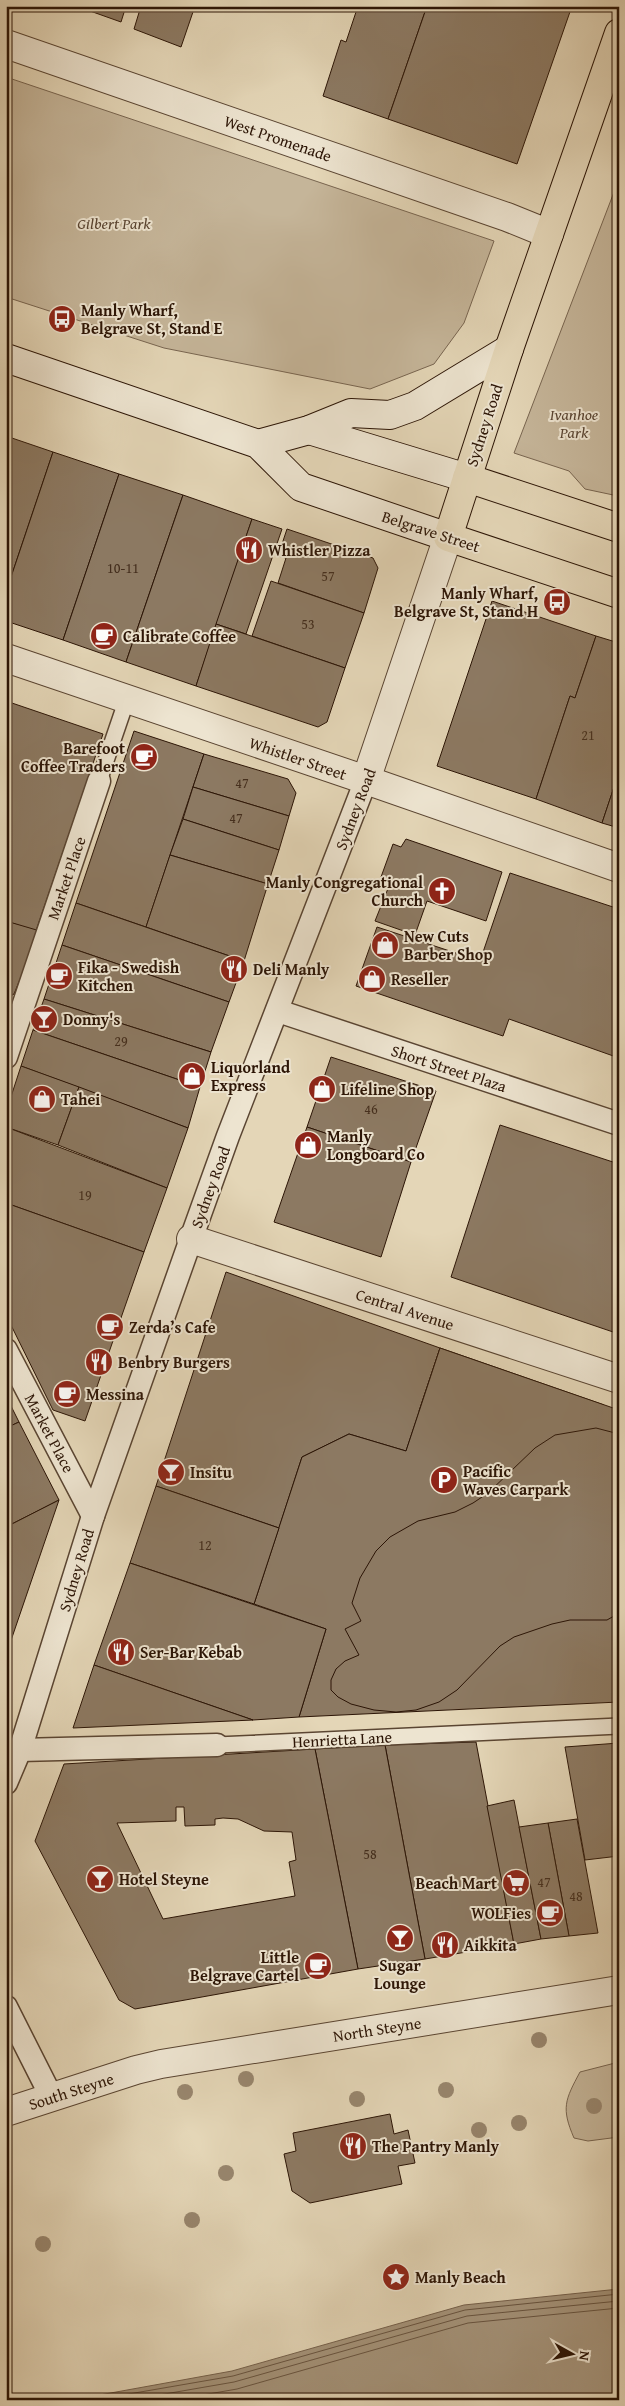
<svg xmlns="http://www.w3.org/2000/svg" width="625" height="2406" font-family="'Gentium Book Plus',serif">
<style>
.green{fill:#c5b599;stroke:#786550}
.water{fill:#a5947b;stroke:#75614c}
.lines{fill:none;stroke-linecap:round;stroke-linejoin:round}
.shore{stroke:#685440;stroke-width:1}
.building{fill:#8c7962;stroke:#2c1506;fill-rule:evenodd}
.service-casing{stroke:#5a4532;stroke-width:18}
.pedestrian-casing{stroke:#5a4532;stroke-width:25}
.minor-casing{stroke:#5a4532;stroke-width:30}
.tertiary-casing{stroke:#5a4532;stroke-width:30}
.secondary-casing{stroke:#2c1506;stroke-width:30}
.primary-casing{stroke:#2c1506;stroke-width:30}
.service{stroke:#ede4d0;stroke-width:15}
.pedestrian{stroke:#ede4d0;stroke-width:22}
.minor{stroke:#ede4d0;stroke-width:28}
.tertiary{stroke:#ede4d0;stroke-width:28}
.secondary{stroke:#ede4d0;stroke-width:28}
.primary{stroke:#e4d6b7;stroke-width:28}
.tree{fill:#98866e}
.labels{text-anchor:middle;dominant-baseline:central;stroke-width:4;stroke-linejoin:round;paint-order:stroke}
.number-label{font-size:14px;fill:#442e1d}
.street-label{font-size:16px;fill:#2c1506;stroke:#ede4d0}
.park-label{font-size:16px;font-style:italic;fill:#5a4532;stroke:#ede4d0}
.poi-label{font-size:16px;font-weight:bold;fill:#2c1506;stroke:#ede4d0;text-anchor:start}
</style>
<rect width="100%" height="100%" fill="#e4d6b7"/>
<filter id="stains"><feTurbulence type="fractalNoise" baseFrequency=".004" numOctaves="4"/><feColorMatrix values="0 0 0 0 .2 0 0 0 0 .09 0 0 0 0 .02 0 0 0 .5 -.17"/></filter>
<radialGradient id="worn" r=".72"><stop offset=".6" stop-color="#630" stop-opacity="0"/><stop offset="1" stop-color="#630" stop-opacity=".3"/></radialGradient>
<g class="green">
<path d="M 6,77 L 494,241 L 464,323 L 434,364 L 370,389 L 164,348 L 6,297 Z"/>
<path d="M 619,179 L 619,495 L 618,496 L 585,489 L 569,471 L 514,453 Z"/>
<path d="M 619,2062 L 619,2137 L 588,2141 L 574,2138 C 561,2108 565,2100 580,2072 Z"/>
</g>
<path class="water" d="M 619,2289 L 619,2400 L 72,2400 L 232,2371 L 464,2305 Z"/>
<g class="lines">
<g class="shore">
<path d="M 94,2400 L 233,2376 L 465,2310 L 619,2294"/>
<path d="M 130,2400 L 234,2382 L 467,2316 L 619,2301"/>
<path d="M 174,2400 L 237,2389 L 468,2323 L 619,2308"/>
</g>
</g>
<g class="building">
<path d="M 76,6 L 126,6 L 121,22 Z"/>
<path d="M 141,6 L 195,6 L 181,47 L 134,29 Z"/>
<path d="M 358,6 L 427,6 L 388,119 L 323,96 L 341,40 L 346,42 Z"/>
<path d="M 427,6 L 572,6 L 517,164 L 388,119 Z"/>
<path d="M 6,436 L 53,452 L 6,592 Z"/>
<path d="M 53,452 L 119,474 L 63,640 L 6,621 L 6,592 Z"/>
<path d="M 119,474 L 183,495 L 126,662 L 63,640 Z"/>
<path d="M 183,495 L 252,519 L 196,686 L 126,662 Z"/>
<path d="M 252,519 L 282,529 L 246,634 L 216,624 Z"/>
<path d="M 287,529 L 373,558 L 378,568 L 364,613 L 278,583 L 286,558 L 278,556 Z"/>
<path d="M 271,581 L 364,613 L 345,668 L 252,636 Z"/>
<path d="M 492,601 L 596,636 L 575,698 L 570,696 L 536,799 L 437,766 Z"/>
<path d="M 216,624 L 345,668 L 327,722 L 318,727 L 196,686 Z"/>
<path d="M 596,636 L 619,643 L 619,772 L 602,823 L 536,799 L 570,696 L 575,698 Z"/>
<path d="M 6,701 L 103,734 L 36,931 L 6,921 Z"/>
<path d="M 134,731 L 204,754 L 146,927 L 76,903 Z"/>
<path d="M 204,754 L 288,779 L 296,793 L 289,816 L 193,787 Z"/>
<path d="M 619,772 L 619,828 L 602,823 Z"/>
<path d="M 193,787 L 289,816 L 279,850 L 183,819 Z"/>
<path d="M 183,819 L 279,850 L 268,884 L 170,855 Z"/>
<path d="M 406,839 L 502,872 L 486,921 L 427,901 L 415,935 L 375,921 L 391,881 L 381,877 L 393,844 L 401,847 Z"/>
<path d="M 170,855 L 268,884 L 244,961 L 146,927 Z"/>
<path d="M 510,873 L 619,909 L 619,1058 L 509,1019 L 503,1036 L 356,986 L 377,927 L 480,961 Z"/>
<path d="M 76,903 L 244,961 L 229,1002 L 62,945 Z"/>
<path d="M 6,921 L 40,931 L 14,994 L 9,997 L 6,1004 Z"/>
<path d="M 62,945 L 229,1002 L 211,1052 L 44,999 Z"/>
<path d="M 44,999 L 211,1052 L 200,1087 L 33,1030 Z"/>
<path d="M 33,1030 L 200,1087 L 188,1128 L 21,1066 Z"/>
<path d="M 331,1057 L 436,1091 L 411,1162 L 307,1127 Z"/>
<path d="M 21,1066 L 79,1087 L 58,1145 L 6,1127 L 6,1112 Z"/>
<path d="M 79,1087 L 188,1128 L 167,1188 L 58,1145 Z"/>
<path d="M 500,1125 L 619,1164 L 619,1334 L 451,1277 Z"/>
<path d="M 6,1127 L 167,1188 L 144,1252 L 6,1203 Z"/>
<path d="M 307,1127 L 411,1162 L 381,1257 L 274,1222 Z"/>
<path d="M 6,1203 L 144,1252 L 85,1421 L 53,1410 L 6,1315 Z"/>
<path d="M 226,1272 L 440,1348 L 406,1451 L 349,1434 L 302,1457 L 279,1528 L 156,1486 Z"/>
<path d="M 440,1348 L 604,1405 L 596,1428 L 555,1435 L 531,1451 L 419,1411 Z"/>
<path d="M 440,1348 L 619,1410 L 619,1702 L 299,1717 L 326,1629 L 254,1604 L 302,1457 L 349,1434 L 406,1451 Z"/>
<path d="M 6,1396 L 19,1422 L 6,1428 Z"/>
<path d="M 19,1422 L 59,1500 L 6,1527 L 6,1428 Z"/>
<path d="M 596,1428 L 619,1434 L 619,1544 L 615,1546 L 619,1555 L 619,1610 L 614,1616 L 607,1620 L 570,1620 L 552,1624 L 514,1637 L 500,1646 L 457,1690 L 439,1702 L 416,1710 L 396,1712 L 374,1710 L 351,1704 L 338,1697 L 331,1690 L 331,1680 L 336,1669 L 345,1661 L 359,1655 L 345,1629 L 361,1621 L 352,1603 L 360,1578 L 376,1551 L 390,1537 L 418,1521 L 455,1512 L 473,1503 L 488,1493 L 535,1448 L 555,1435 Z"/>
<path d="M 156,1486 L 279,1528 L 254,1604 L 130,1563 Z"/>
<path d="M 59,1500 L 6,1655 L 6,1527 Z"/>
<path d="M 130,1563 L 326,1629 L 299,1717 L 253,1720 L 94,1665 Z"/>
<path d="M 94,1665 L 253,1720 L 73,1728 Z"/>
<path d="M 476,1742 L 514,1944 L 425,1959 L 385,1745 Z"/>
<path d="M 619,1743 L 619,1856 L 585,1860 L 565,1747 Z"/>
<path d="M 385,1745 L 425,1959 L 358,1969 L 315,1749 Z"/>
<path d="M 315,1749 L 358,1969 L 135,2009 L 119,2000 L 35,1841 L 64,1764 ZM 176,1807 L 184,1807 L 185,1826 L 215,1825 L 215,1819 L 223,1818 L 238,1819 L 264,1831 L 292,1832 L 296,1860 L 289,1862 L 295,1896 L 163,1919 L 117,1823 L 176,1821 Z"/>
<path d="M 514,1800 L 541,1939 L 514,1944 L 487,1806 Z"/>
<path d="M 577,1819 L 598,1933 L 569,1936 L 548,1823 Z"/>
<path d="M 548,1823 L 569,1936 L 541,1939 L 519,1827 Z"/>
<path d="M 390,2114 L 394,2134 L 408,2130 L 415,2163 L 398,2166 L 402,2184 L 310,2203 L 292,2191 L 284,2154 L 296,2151 L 293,2133 Z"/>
</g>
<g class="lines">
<g class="service-casing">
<g id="service">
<path d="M 99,781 L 127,699"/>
<path d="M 217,1745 L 619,1726"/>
</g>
</g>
<g class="pedestrian-casing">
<g id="pedestrian">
<path d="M 278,1011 L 619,1124"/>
<path d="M 6,1057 L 99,781"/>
<path d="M 6,1350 L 93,1516"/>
<path d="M 20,1750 L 217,1745"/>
<path d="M 6,1783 L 20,1750 L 93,1516 L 191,1239 L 228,1136 L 366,780"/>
<path d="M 6,2007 L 52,2098"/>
</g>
</g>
<g class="minor-casing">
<g id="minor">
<path d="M 6,44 L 507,217 L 549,234"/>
<path d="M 366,780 L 619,868"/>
<path d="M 191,1239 L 619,1379"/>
</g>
</g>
<g class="tertiary-casing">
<g id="tertiary">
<path d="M 6,658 L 366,780 L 448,537"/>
<path d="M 6,2112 L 136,2070 L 161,2064 L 619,1990"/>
</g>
</g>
<g class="secondary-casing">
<g id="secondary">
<path d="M 6,358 L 258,444 L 301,487 L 448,537"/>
<path d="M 309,430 L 467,478"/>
<path d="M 258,444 L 309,430 L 351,413 L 390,415 L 415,406 L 509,349"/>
</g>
</g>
<g class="primary-casing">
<g id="primary">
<path d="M 619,33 L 509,349 L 448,537 L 619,594"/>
<path d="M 467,478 L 619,528"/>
</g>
</g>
<use href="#service" class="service"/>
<use href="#pedestrian" class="pedestrian"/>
<use href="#minor" class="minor"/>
<use href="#tertiary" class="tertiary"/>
<use href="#secondary" class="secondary"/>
<use href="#primary" class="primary"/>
</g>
<g class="tree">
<circle cx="539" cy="2040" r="8"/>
<circle cx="246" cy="2079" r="8"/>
<circle cx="446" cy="2090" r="8"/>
<circle cx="185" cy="2092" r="8"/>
<circle cx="357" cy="2099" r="8"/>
<circle cx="594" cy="2106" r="8"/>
<circle cx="519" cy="2123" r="8"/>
<circle cx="479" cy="2130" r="8"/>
<circle cx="226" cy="2173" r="8"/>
<circle cx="192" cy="2220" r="8"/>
<circle cx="43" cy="2244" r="8"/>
</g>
<defs>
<g id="bus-disc" transform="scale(1.4375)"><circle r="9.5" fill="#8f2418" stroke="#ede4d0"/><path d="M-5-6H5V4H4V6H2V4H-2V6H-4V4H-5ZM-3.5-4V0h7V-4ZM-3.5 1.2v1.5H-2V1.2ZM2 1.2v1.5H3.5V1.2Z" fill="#fff"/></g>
<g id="restaurant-disc" transform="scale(1.4375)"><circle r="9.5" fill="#8f2418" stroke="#ede4d0"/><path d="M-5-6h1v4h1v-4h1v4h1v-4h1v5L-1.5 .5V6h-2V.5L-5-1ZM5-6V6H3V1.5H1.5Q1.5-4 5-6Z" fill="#fff"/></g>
<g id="cafe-disc" transform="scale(1.4375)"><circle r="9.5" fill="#8f2418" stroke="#ede4d0"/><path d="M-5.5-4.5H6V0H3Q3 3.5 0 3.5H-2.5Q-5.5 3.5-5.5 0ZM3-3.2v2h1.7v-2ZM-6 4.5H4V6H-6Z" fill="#fff"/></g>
<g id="church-disc" transform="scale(1.4375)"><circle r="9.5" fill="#8f2418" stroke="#ede4d0"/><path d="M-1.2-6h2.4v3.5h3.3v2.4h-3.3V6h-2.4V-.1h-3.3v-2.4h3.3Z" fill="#fff"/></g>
<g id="shop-disc" transform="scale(1.4375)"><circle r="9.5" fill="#8f2418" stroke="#ede4d0"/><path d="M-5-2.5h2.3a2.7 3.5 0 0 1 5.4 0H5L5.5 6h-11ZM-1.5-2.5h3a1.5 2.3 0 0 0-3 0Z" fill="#fff"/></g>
<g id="bar-disc" transform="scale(1.4375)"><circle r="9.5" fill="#8f2418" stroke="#ede4d0"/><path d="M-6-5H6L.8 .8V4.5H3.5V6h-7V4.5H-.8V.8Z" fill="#fff"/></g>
<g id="parking-disc" transform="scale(1.4375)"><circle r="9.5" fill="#8f2418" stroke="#ede4d0"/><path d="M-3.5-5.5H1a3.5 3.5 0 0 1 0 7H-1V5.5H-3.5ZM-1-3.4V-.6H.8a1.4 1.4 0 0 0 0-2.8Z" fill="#fff"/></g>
<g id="supermarket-disc" transform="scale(1.4375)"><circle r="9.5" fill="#8f2418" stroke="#ede4d0"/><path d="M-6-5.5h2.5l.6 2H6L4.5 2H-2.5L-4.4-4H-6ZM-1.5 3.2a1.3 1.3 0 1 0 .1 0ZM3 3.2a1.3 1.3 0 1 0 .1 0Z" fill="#fff"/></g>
<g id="sight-disc" transform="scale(1.4375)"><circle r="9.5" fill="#8f2418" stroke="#ede4d0"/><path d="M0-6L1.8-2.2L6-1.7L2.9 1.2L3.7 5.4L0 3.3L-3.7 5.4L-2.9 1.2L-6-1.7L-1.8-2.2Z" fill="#fff"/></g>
</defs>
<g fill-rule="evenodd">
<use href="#bus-disc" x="62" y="319"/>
<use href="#restaurant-disc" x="249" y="550"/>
<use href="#bus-disc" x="557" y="602"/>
<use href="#cafe-disc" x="104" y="636"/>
<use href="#cafe-disc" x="144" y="757"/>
<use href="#church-disc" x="442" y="891"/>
<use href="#shop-disc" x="385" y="945"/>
<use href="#restaurant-disc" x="234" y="969"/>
<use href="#cafe-disc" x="59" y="976"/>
<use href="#shop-disc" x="372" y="979"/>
<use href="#bar-disc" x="44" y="1019"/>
<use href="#shop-disc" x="192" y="1076"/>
<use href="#shop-disc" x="322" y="1089"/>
<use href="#shop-disc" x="42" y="1099"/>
<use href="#shop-disc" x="308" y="1145"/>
<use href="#cafe-disc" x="110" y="1327"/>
<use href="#restaurant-disc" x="99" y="1362"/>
<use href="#cafe-disc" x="67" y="1394"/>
<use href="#bar-disc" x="171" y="1472"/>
<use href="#parking-disc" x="444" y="1480"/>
<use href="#restaurant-disc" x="121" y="1652"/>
<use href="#bar-disc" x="100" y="1879"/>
<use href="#supermarket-disc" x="516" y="1883"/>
<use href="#cafe-disc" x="550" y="1913"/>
<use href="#bar-disc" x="400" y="1938"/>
<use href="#restaurant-disc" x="445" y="1945"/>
<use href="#cafe-disc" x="318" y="1966"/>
<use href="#restaurant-disc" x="353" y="2146"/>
<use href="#sight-disc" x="396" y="2277"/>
</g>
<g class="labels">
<g class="number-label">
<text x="123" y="568">10-11</text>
<text x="328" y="576">57</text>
<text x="308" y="624">53</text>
<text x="588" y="735">21</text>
<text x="242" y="783">47</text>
<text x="236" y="818">47</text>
<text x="121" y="1041">29</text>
<text x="371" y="1109">46</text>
<text x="85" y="1195">19</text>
<text x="205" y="1545">12</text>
<text x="370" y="1854">58</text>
<text x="544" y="1882">47</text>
<text x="576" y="1896">48</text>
</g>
<g class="street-label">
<text transform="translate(278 138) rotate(19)">West Promenade</text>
<text transform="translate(484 425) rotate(-72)">Sydney Road</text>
<text transform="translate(431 531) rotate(18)">Belgrave Street</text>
<text transform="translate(298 758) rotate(19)">Whistler Street</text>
<text transform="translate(355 809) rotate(-69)">Sydney Road</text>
<text transform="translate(66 878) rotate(-71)">Market Place</text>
<text transform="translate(449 1068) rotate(18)">Short Street Plaza</text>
<text transform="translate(210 1187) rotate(-70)">Sydney Road</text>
<text transform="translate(405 1309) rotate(18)">Central Avenue</text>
<text transform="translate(50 1433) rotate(62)">Market Place</text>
<text transform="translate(76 1570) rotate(-73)">Sydney Road</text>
<text transform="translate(342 1739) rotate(-3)">Henrietta Lane</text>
<text transform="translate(377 2029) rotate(-9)">North Steyne</text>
<text transform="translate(71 2091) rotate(-18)">South Steyne</text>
</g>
<g class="park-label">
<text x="114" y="223">Gilbert Park</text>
<text x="574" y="414">Ivanhoe<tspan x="574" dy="18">Park</tspan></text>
</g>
<g class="poi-label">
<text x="81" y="310">Manly Wharf,<tspan x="81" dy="18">Belgrave St, Stand E</tspan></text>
<text x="268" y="550">Whistler Pizza</text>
<text x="538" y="593" text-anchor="end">Manly Wharf,<tspan x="538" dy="18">Belgrave St, Stand H</tspan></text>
<text x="123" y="636">Calibrate Coffee</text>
<text x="125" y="748" text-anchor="end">Barefoot<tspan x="125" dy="18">Coffee Traders</tspan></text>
<text x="423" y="882" text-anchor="end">Manly Congregational<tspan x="423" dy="18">Church</tspan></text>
<text x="404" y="936">New Cuts<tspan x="404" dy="18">Barber Shop</tspan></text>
<text x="78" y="967">Fika - Swedish<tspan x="78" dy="18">Kitchen</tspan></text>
<text x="253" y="969">Deli Manly</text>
<text x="391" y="979">Reseller</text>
<text x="63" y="1019">Donny's</text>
<text x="211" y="1067">Liquorland<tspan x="211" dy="18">Express</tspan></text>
<text x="341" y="1089">Lifeline Shop</text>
<text x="61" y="1099">Tahei</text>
<text x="327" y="1136">Manly<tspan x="327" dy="18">Longboard Co</tspan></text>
<text x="129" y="1327">Zerda’s Cafe</text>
<text x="118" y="1362">Benbry Burgers</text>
<text x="86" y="1394">Messina</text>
<text x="463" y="1471">Pacific<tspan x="463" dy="18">Waves Carpark</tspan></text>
<text x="190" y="1472">Insitu</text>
<text x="140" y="1652">Ser-Bar Kebab</text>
<text x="119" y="1879">Hotel Steyne</text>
<text x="497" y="1883" text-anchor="end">Beach Mart</text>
<text x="531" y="1913" text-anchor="end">WOLFies</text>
<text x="464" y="1945">Aikkita</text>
<text x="299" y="1957" text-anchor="end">Little<tspan x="299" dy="18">Belgrave Cartel</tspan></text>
<text x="400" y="1965" text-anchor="middle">Sugar<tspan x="400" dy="18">Lounge</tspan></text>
<text x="372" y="2146">The Pantry Manly</text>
<text x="415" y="2277">Manly Beach</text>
</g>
</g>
<rect width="625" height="2406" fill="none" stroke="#e4d6b7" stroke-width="25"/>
<rect x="8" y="8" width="610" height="2391" fill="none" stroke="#2c1506" stroke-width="2.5"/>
<rect x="12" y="12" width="600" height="2381" fill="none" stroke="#2c1506"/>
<g transform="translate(572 2354) rotate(98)" stroke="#ede4d0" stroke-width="4" paint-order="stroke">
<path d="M0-4L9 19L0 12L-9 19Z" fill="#2c1506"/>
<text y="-8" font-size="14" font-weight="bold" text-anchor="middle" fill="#2c1506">N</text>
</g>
<rect width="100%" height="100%" filter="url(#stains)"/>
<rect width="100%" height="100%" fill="url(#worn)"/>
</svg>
